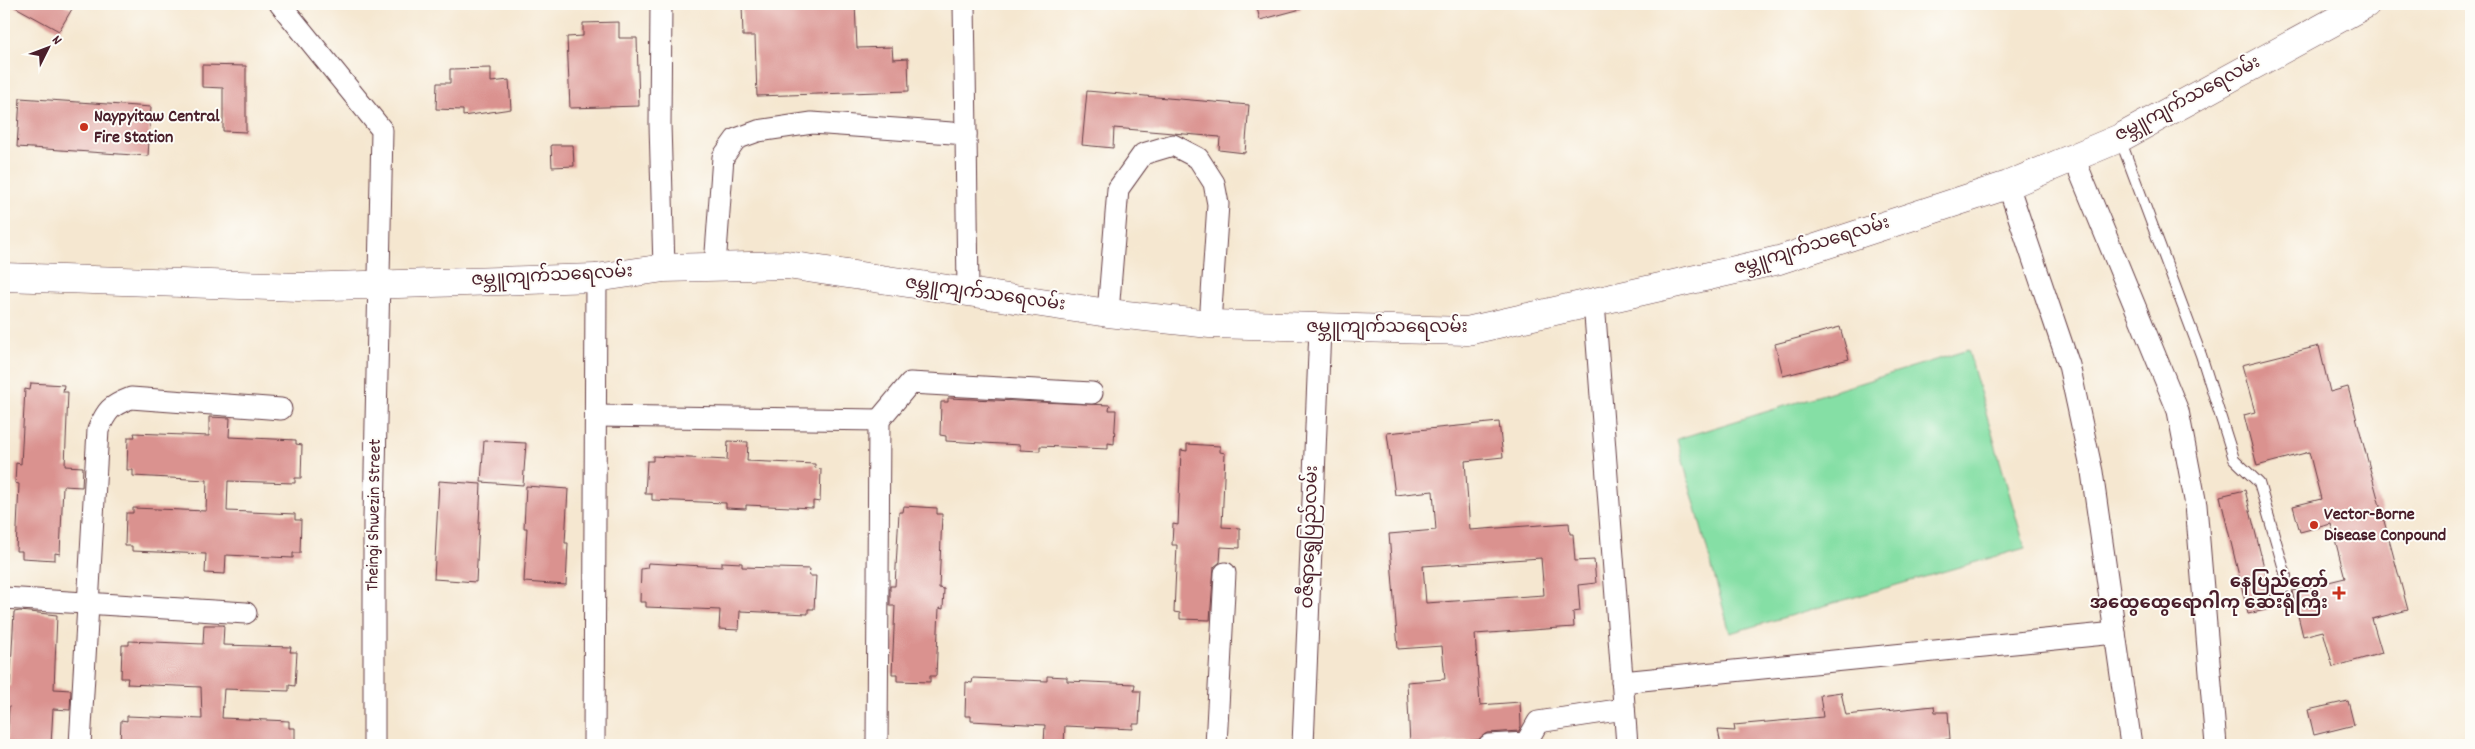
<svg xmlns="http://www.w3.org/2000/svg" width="2475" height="749" font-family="Dekko,'Noto Sans Myanmar',sans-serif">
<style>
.green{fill:#85dfa5;stroke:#687f68}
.building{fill:#da928f;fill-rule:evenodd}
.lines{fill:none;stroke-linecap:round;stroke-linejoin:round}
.service-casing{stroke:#643d44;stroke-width:12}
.minor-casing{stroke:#643d44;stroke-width:23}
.secondary-casing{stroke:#643d44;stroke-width:29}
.service{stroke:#fff;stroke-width:10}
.minor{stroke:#fff;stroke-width:21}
.secondary{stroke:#fff;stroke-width:28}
.poi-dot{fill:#c8321e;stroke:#fdfcf7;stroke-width:2}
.labels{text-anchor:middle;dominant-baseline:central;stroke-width:4;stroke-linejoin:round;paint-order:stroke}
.street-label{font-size:18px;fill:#4a1f2b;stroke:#fdfcf7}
.poi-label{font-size:18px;font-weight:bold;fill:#4a1f2b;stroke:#fdfcf7;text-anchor:start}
</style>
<rect width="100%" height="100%" fill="#fdfcf7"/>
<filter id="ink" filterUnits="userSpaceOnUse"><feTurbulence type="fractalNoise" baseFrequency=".02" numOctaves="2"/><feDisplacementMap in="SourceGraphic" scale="10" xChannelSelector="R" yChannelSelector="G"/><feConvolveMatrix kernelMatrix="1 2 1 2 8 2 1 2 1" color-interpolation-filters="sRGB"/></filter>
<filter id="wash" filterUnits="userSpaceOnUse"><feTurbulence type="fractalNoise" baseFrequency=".0096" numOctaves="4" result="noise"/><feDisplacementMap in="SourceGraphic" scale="20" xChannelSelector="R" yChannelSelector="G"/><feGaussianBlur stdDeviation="1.12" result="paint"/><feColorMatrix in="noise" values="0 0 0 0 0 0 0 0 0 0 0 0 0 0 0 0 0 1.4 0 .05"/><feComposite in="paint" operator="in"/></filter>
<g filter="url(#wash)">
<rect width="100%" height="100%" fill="#f5e7d0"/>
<path class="green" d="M 1968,350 L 2025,548 L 1730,633 L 1677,439 Z"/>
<g id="blocks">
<g class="building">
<path d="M 10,4 L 62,4 L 72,9 L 59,31 Z"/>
<path d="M 742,4 L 855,4 L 857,48 L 892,47 L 893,59 L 908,58 L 909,91 L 757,96 L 755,36 L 743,36 Z"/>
<path d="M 1256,4 L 1300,4 L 1301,9 L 1260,20 Z"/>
<path d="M 619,22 L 619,38 L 637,38 L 639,106 L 570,108 L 567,37 L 583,36 L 583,23 Z"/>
<path d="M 202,65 L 246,66 L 246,132 L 223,131 L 223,88 L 202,87 Z"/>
<path d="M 491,68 L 491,82 L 509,80 L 511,109 L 463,116 L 463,110 L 436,109 L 437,83 L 450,83 L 450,69 Z"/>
<path d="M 1087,91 L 1249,105 L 1245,153 L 1219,150 L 1220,137 L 1114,128 L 1113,148 L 1082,145 Z"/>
<path d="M 20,98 L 151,107 L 148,156 L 17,147 Z"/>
<path d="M 551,145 L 573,145 L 574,166 L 552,167 Z"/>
<path d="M 1840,327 L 1849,359 L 1783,376 L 1775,344 Z"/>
<path d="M 2319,346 L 2330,392 L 2348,387 L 2408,610 L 2372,619 L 2382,653 L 2333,667 L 2323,631 L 2303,636 L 2292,591 L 2345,578 L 2331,524 L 2300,532 L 2293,506 L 2321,499 L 2309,452 L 2257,466 L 2244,415 L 2255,412 L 2242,365 Z"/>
<path d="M 31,383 L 64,385 L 63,392 L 68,392 L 65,466 L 83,467 L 82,487 L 63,486 L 60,554 L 55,553 L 55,560 L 22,558 L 22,551 L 16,551 L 19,484 L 15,483 L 16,463 L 21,464 L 25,389 L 30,390 Z"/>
<path d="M 948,398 L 1110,405 L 1109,410 L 1116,410 L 1114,444 L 1108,443 L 1108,449 L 1040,446 L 1040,451 L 1020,450 L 1020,445 L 946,441 L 946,436 L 940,435 L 941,402 L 948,402 Z"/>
<path d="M 209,417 L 230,418 L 229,437 L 296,440 L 296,444 L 302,445 L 301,478 L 295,478 L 295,483 L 228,481 L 227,511 L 295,514 L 295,520 L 301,520 L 300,553 L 293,553 L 293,558 L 226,555 L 225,574 L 205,573 L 206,554 L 132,551 L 132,546 L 125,546 L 126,513 L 133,513 L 133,508 L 206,511 L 207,480 L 133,476 L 133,470 L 127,470 L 128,437 L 135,437 L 134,433 L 209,436 Z"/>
<path d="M 1499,422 L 1503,457 L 1465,461 L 1470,530 L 1569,523 L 1570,534 L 1573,534 L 1575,561 L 1594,560 L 1596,583 L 1578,585 L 1580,611 L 1573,612 L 1574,627 L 1475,634 L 1480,705 L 1520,702 L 1521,726 L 1519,731 L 1488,733 L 1478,740 L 1410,745 L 1407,682 L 1445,679 L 1442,646 L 1398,649 L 1389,534 L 1436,530 L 1433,491 L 1395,495 L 1387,433 ZM 1541,558 L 1544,595 L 1426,603 L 1423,566 Z"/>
<path d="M 484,441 L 526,443 L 523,485 L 481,482 Z"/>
<path d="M 728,441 L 748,442 L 747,461 L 815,464 L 815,468 L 821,469 L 820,502 L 813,501 L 813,508 L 746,505 L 746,509 L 726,508 L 726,503 L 652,500 L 652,494 L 645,494 L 647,461 L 653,461 L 653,456 L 727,460 Z"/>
<path d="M 1187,444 L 1220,446 L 1220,452 L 1225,453 L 1222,527 L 1240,528 L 1240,548 L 1221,547 L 1220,562 L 1214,567 L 1210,620 L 1180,619 L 1180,613 L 1174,612 L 1177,545 L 1172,545 L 1173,524 L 1178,525 L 1181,450 L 1187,451 Z"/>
<path d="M 439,481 L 481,484 L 476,582 L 434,579 Z"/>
<path d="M 526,486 L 568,489 L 565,543 L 568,543 L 566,585 L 524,582 L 527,528 L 524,528 Z"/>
<path d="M 2245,490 L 2274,608 L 2248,614 L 2220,496 Z"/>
<path d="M 904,506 L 937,508 L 937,514 L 942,514 L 939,588 L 944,589 L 943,609 L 939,608 L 936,676 L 930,676 L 930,682 L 897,681 L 897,674 L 892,674 L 895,606 L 890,606 L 890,586 L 895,586 L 899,512 L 903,512 Z"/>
<path d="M 722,562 L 742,563 L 742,567 L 810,569 L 809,576 L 816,576 L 814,609 L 808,609 L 808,614 L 740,611 L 739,630 L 719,629 L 720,610 L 646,607 L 646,602 L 640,602 L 641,569 L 647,568 L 648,563 L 722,567 Z"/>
<path d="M 20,611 L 57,615 L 54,689 L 71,690 L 70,710 L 53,709 L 51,745 L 7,745 L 9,706 L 4,706 L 5,686 L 10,686 L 14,612 Z"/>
<path d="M 204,625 L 224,625 L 223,645 L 291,647 L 290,652 L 297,652 L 295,686 L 289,685 L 289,691 L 224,689 L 222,718 L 289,721 L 289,728 L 295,728 L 295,745 L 120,745 L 121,720 L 127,721 L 127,716 L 202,719 L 201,687 L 127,684 L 128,678 L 121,678 L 122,645 L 129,645 L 129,641 L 203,644 Z"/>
<path d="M 1047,676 L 1067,677 L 1067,681 L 1135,684 L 1134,691 L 1141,691 L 1139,724 L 1133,724 L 1133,729 L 1065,726 L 1064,744 L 1044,744 L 1045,725 L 971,721 L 971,716 L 965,716 L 966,682 L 972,683 L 973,678 L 1047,681 Z"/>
<path d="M 1841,692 L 1846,715 L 1934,706 L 1935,712 L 1948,712 L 1950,739 L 1902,745 L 1721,745 L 1718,730 L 1735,731 L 1734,725 L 1823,717 L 1820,695 Z"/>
<path d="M 2348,701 L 2354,725 L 2314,735 L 2308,710 Z"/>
</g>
</g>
</g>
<g filter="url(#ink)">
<use href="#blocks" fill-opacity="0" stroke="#643d44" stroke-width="1"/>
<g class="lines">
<g class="service-casing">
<path id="service" d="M 2120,139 L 2201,355 L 2234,459 L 2259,483 L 2286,576"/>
</g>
<g class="minor-casing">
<g id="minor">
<path d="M 280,4 L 382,130 L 374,519 L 374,745"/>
<path d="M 661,4 L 660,124 L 664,268"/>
<path d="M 966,134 L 968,291"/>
<path d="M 2074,158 L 2178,411 L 2196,505 L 2216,745"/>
<path d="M 2008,185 L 2069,365 L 2092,472 L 2131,745"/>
<path d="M 715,266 L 723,157 L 736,139 L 758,131 L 812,123 L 966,134 L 964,4"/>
<path d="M 1594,302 L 1627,745"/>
<path d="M 1108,313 L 1118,189 L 1143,154 L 1173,145 L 1198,158 L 1214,183 L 1218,204 L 1210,324"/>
<path d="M 596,416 L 879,420 L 910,383 L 1092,393"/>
<path d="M 4,598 L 246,613"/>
<path d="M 1622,682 L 2115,633"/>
<path d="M 80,745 L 98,430 C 107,410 110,406 131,398 L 281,409"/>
<path d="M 594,745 L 596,278"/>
<path d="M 877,745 L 879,420"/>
<path d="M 1216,745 L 1225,573"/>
<path d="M 1303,745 L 1320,329"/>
<path d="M 1489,745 L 1526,743 L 1538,722 L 1624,709"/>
</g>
</g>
<g class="secondary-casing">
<path id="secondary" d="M 4,277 L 298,287 L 596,278 L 664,268 L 787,265 L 1108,313 L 1210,324 L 1467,331 L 1779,260 L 2008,185 L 2120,138 L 2366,4"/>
</g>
<use href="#service" class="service"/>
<use href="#minor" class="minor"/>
<use href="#secondary" class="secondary"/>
</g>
</g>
<g class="poi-dot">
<circle cx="84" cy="127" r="5"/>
<circle cx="2314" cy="525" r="5"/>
<path d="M2336.5 585.5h5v5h5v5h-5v5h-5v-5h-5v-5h5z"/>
</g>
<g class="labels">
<g class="street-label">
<text transform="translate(2188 100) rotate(-28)">ဇမ္ဘူကျက်သရေလမ်း</text>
<text transform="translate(1812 247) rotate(-17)">ဇမ္ဘူကျက်သရေလမ်း</text>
<text transform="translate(552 277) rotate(-3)">ဇမ္ဘူကျက်သရေလမ်း</text>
<text transform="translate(985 295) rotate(8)">ဇမ္ဘူကျက်သရေလမ်း</text>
<text x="1387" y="328">ဇမ္ဘူကျက်သရေလမ်း</text>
<text transform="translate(375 515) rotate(-89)">Theingi Shwezin Street</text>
<text transform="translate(1311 537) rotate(-88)">ဝဇီရာရွှေပြည်လမ်း</text>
</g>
<g class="poi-label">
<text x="94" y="117">Naypyitaw Central<tspan x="94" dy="21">Fire Station</tspan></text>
<text x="2324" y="515">Vector-Borne<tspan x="2324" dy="21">Disease Conpound</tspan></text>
<text x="2328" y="583" text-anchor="end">နေပြည်တော်<tspan x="2328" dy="21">အထွေထွေရောဂါကု ဆေးရုံကြီး</tspan></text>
</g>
</g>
<rect width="2475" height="749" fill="none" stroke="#fdfcf7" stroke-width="20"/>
<g transform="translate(48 48) rotate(48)" stroke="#fdfcf7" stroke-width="4" paint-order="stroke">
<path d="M0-4L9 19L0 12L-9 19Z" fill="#4a1f2b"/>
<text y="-8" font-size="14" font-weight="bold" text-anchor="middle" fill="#4a1f2b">N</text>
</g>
</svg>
